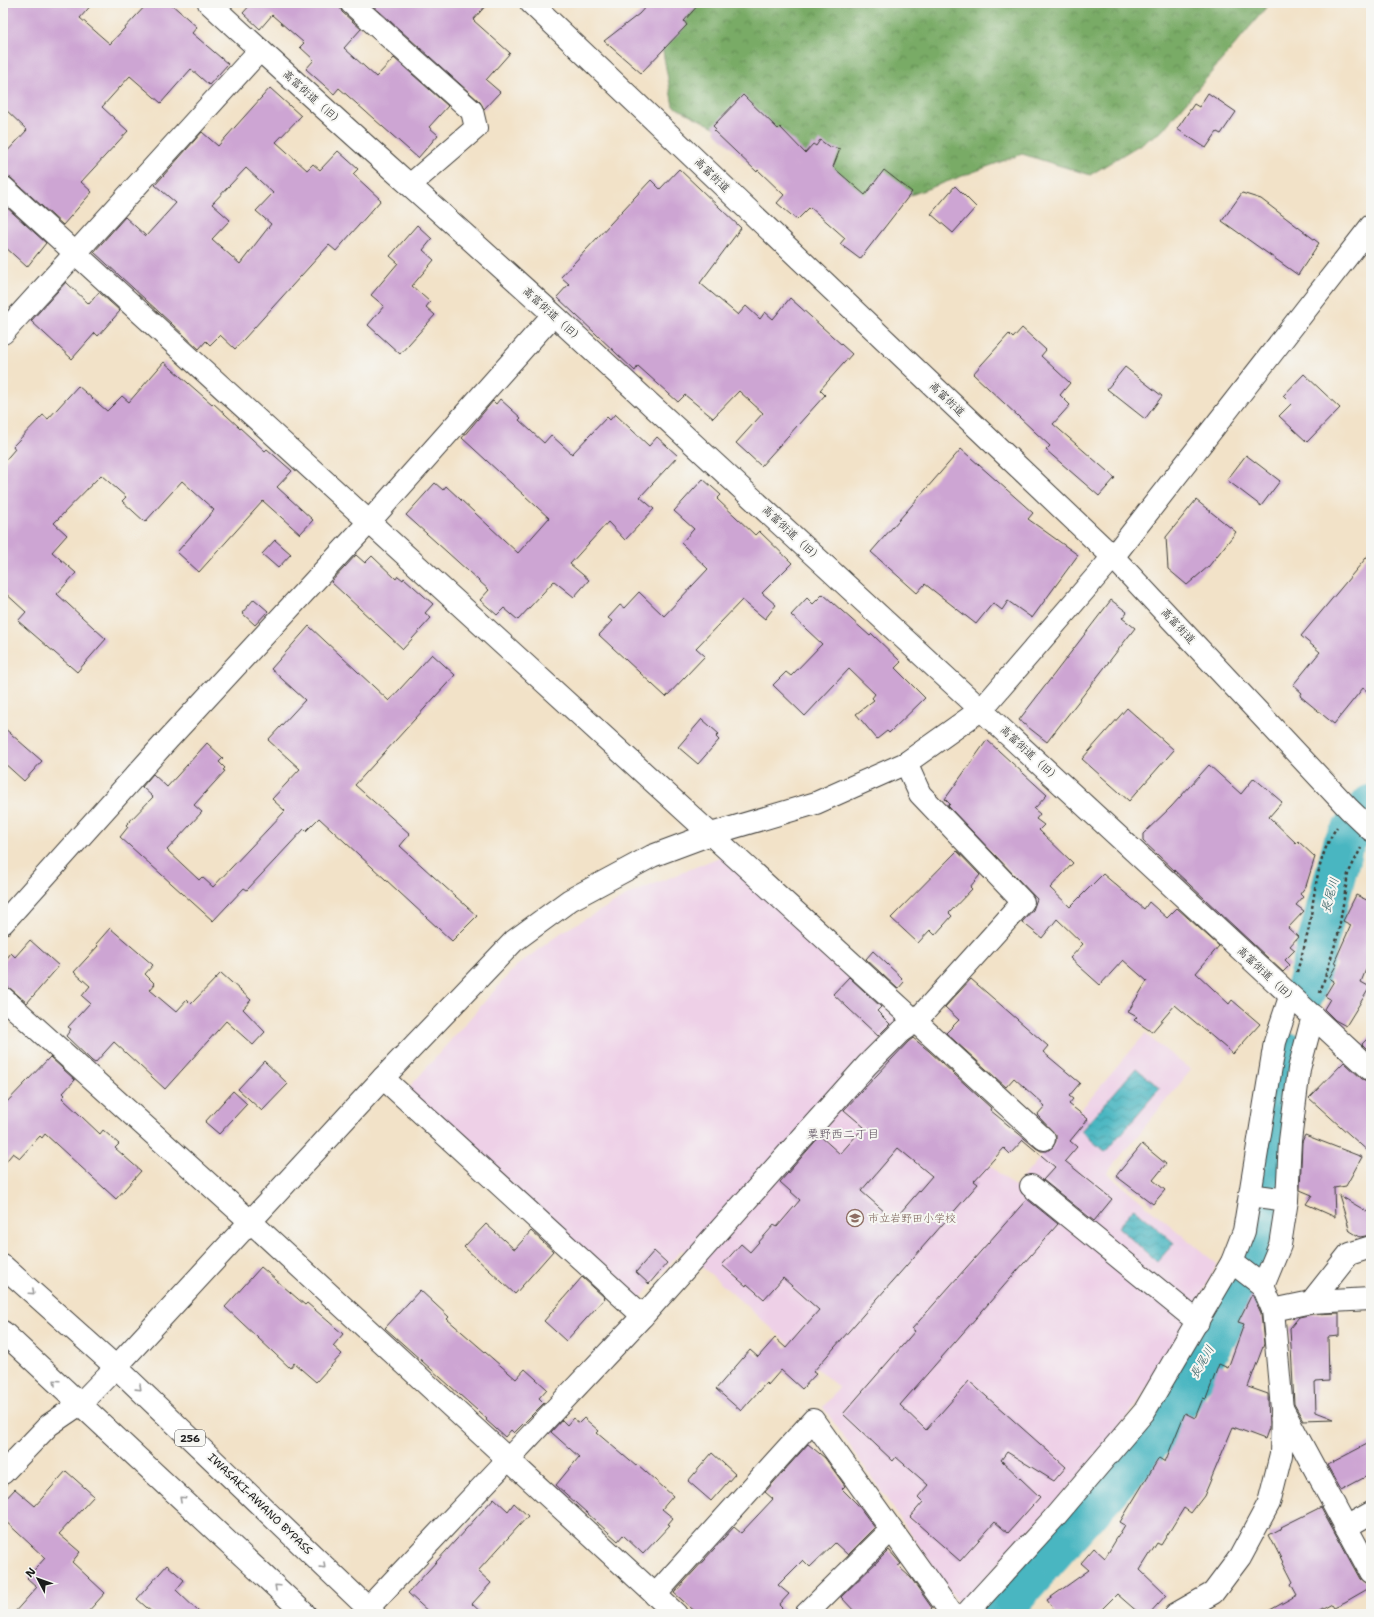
<svg xmlns="http://www.w3.org/2000/svg" width="1374" height="1617" font-family="'Shantell Sans','Klee One',sans-serif">
<style>
.built{fill:#eed0e7}
.forest{fill:url(#forest-crowns);stroke:#4a6441}
.water{fill:url(#water-waves);stroke:#32696e}
.lines{fill:none;stroke-linecap:round;stroke-linejoin:round}
.river{stroke:#48b6c1;stroke-width:41}
.building{fill:#cda5d3;fill-rule:evenodd}
.minor-casing{stroke:#3c3a36;stroke-width:24}
.highway-casing{stroke:#3c3a36;stroke-width:24}
.path{stroke:#3c3a36;stroke-width:2.5;stroke-dasharray:3 3;stroke-linecap:butt}
.minor{stroke:#fff;stroke-width:22}
.highway{stroke:#fff;stroke-width:22}
.oneway{stroke:#999}
.labels{text-anchor:middle;dominant-baseline:central;stroke-width:4;stroke-linejoin:round;paint-order:stroke}
.shield{fill:#f6f6f2;stroke:#5d5d5c;stroke-width:1}
.shield-label{font-size:10px;font-weight:bold;fill:#1c1c1c}
.street-label{font-size:11px;fill:#1c1c1c;stroke:#f6f6f2}
.education-label{font-size:11px;fill:#785e54;stroke:#f6f6f2;text-anchor:start}
.water-label{font-size:12px;font-style:italic;fill:#2e5a5e;stroke:#f6f6f2}
.neighbourhood-label{font-size:12px;fill:#5a4c5c;stroke:#f6f6f2}
</style>
<defs>
<pattern id="forest-crowns" width="20" height="18" patternUnits="userSpaceOnUse"><rect width="20" height="18" fill="#79ab66"/><path d="M2 6a3 3 0 1 1 6 0M12 15a3 3 0 1 1 6 0" fill="none" stroke="#628a53"/></pattern>
<pattern id="water-waves" width="16" height="10" patternUnits="userSpaceOnUse"><rect width="16" height="10" fill="#48b6c1"/><path d="M0 5q4-4 8 0t8 0" fill="none" stroke="#3b939c"/></pattern>
</defs>
<rect width="100%" height="100%" fill="#f6f6f2"/>
<filter id="ink" filterUnits="userSpaceOnUse"><feTurbulence type="fractalNoise" baseFrequency=".025" numOctaves="2"/><feDisplacementMap in="SourceGraphic" scale="8" xChannelSelector="R" yChannelSelector="G"/><feConvolveMatrix kernelMatrix="1 2 1 2 8 2 1 2 1" color-interpolation-filters="sRGB"/></filter>
<filter id="wash" filterUnits="userSpaceOnUse"><feTurbulence type="fractalNoise" baseFrequency=".012" numOctaves="4" result="noise"/><feDisplacementMap in="SourceGraphic" scale="16" xChannelSelector="R" yChannelSelector="G"/><feGaussianBlur stdDeviation="0.9" result="paint"/><feColorMatrix in="noise" values="0 0 0 0 0 0 0 0 0 0 0 0 0 0 0 0 0 1.4 0 .05"/><feComposite in="paint" operator="in"/></filter>
<g filter="url(#wash)">
<rect width="100%" height="100%" fill="#f2e2c8"/>
<path class="built" d="M 722,856 L 897,1018 L 895,1026 L 864,1058 L 1015,1187 L 1145,1034 L 1191,1070 L 1107,1173 L 1217,1264 L 1195,1308 L 1137,1404 L 1078,1479 L 960,1605 L 823,1407 L 839,1388 L 682,1249 L 639,1300 L 406,1091 L 515,967 L 562,932 L 630,894 Z"/>
<path class="forest" d="M 654,3 L 1270,3 L 1162,131 L 1090,175 L 1022,154 L 873,209 L 673,106 Z"/>
<g class="water">
<path d="M 1136,1068 L 1160,1088 L 1105,1152 L 1081,1131 Z"/>
<path d="M 1134,1208 L 1174,1243 L 1157,1262 L 1118,1227 Z"/>
</g>
<g class="lines">
<g class="river">
<path d="M 1305,992 L 1343,845 L 1356,824 L 1371,805"/>
<path d="M 998,1614 L 1163,1428 L 1241,1294 L 1267,1230 L 1275,1128 L 1290,1054"/>
</g>
</g>
<g id="blocks">
<g class="building">
<path d="M 3,3 L 93,3 L 80,18 L 110,44 L 148,3 L 170,3 L 197,27 L 192,33 L 228,64 L 209,85 L 191,69 L 161,103 L 130,76 L 102,107 L 128,131 L 81,182 L 92,192 L 63,225 L 11,178 L 3,175 L 3,156 L 27,130 L 3,107 Z"/>
<path d="M 252,3 L 339,3 L 342,12 L 361,29 L 344,48 L 376,77 L 394,58 L 448,106 L 429,127 L 438,135 L 418,158 L 339,88 L 334,94 L 306,69 L 314,60 L 300,47 L 304,43 L 272,15 L 260,29 L 243,13 Z"/>
<path d="M 370,3 L 488,3 L 473,20 L 510,53 L 486,80 L 500,92 L 484,109 L 480,102 Z"/>
<path d="M 649,3 L 700,3 L 684,21 L 687,25 L 641,73 L 604,41 L 639,14 Z"/>
<path d="M 270,88 L 301,116 L 276,142 L 307,170 L 313,164 L 320,170 L 338,151 L 358,169 L 353,174 L 381,200 L 336,251 L 329,245 L 235,349 L 220,335 L 210,345 L 206,341 L 199,349 L 94,252 L 125,217 L 146,236 L 176,203 L 155,185 L 202,132 L 218,146 ZM 246,168 L 273,193 L 256,211 L 271,224 L 240,264 L 212,239 L 230,220 L 212,204 Z"/>
<path d="M 1208,93 L 1236,112 L 1221,134 L 1217,132 L 1206,148 L 1177,129 L 1194,104 L 1199,107 Z"/>
<path d="M 743,95 L 778,129 L 780,127 L 805,153 L 813,144 L 816,146 L 820,140 L 828,146 L 840,149 L 833,167 L 865,195 L 884,170 L 912,192 L 860,259 L 840,244 L 845,238 L 810,207 L 797,220 L 777,203 L 784,195 L 758,170 L 757,172 L 714,131 L 716,129 L 713,126 Z"/>
<path d="M 679,169 L 741,228 L 700,283 L 738,315 L 746,306 L 760,319 L 765,312 L 773,319 L 790,298 L 852,354 L 820,390 L 825,395 L 761,466 L 736,443 L 763,413 L 739,391 L 713,418 L 685,395 L 678,402 L 638,366 L 635,371 L 557,297 L 569,284 L 561,277 L 635,197 L 651,180 L 660,189 Z"/>
<path d="M 955,186 L 976,207 L 953,233 L 931,214 Z"/>
<path d="M 1242,193 L 1261,199 L 1319,243 L 1298,275 L 1222,221 Z"/>
<path d="M 3,204 L 46,243 L 27,267 L 3,245 Z"/>
<path d="M 417,225 L 432,239 L 423,250 L 434,260 L 412,286 L 430,302 L 426,307 L 435,315 L 400,354 L 368,325 L 384,306 L 371,295 L 398,263 L 390,256 Z"/>
<path d="M 66,282 L 89,304 L 99,292 L 120,311 L 98,336 L 95,333 L 72,359 L 31,321 Z"/>
<path d="M 1022,328 L 1046,350 L 1041,356 L 1070,383 L 1060,395 L 1070,405 L 1053,424 L 1115,478 L 1099,496 L 1046,450 L 1050,446 L 973,374 L 1009,334 L 1013,338 Z"/>
<path d="M 164,362 L 212,404 L 213,403 L 265,451 L 267,449 L 292,471 L 277,487 L 313,520 L 300,534 L 263,501 L 199,572 L 177,552 L 214,510 L 182,481 L 145,522 L 122,501 L 126,497 L 101,475 L 54,523 L 67,535 L 52,552 L 76,573 L 57,594 L 106,639 L 77,672 L 18,621 L 26,612 L 3,591 L 3,463 L 15,449 L 13,446 L 43,415 L 48,419 L 78,386 L 107,411 L 122,396 L 129,402 Z"/>
<path d="M 1125,367 L 1162,396 L 1145,419 L 1107,389 Z"/>
<path d="M 1304,374 L 1340,408 L 1307,442 L 1279,416 L 1291,404 L 1283,396 Z"/>
<path d="M 500,399 L 521,418 L 519,420 L 544,443 L 551,435 L 572,454 L 607,417 L 610,420 L 615,414 L 649,446 L 657,437 L 678,456 L 640,497 L 654,509 L 625,540 L 608,522 L 570,564 L 589,580 L 574,597 L 554,581 L 518,620 L 504,608 L 497,615 L 480,600 L 489,590 L 406,515 L 435,483 L 443,490 L 446,486 L 518,553 L 549,518 L 462,438 L 493,401 L 496,404 Z"/>
<path d="M 961,449 L 1033,513 L 1028,519 L 1078,555 L 1032,618 L 1008,601 L 1002,610 L 993,603 L 976,624 L 925,584 L 917,593 L 871,552 Z"/>
<path d="M 1246,455 L 1280,481 L 1261,506 L 1227,480 Z"/>
<path d="M 703,479 L 721,495 L 717,499 L 755,535 L 759,531 L 792,563 L 762,593 L 776,605 L 765,619 L 742,600 L 696,648 L 705,656 L 666,697 L 599,635 L 612,621 L 608,618 L 620,605 L 624,608 L 639,592 L 664,616 L 708,569 L 681,543 L 694,529 L 674,511 Z"/>
<path d="M 1196,500 L 1236,532 L 1209,566 L 1187,585 L 1168,569 L 1166,537 Z"/>
<path d="M 275,540 L 291,554 L 278,568 L 262,554 Z"/>
<path d="M 1371,552 L 1371,694 L 1363,688 L 1334,724 L 1300,696 L 1302,693 L 1293,685 L 1320,652 L 1301,636 Z"/>
<path d="M 356,555 L 365,563 L 372,556 L 396,579 L 398,576 L 403,580 L 404,578 L 433,604 L 425,613 L 431,618 L 403,649 L 331,582 Z"/>
<path d="M 823,594 L 870,636 L 872,634 L 901,662 L 895,668 L 925,698 L 889,733 L 887,731 L 877,739 L 856,714 L 874,700 L 872,698 L 875,694 L 849,669 L 805,716 L 773,685 L 786,672 L 791,676 L 822,644 L 791,615 L 807,598 L 813,604 Z"/>
<path d="M 254,599 L 268,611 L 255,625 L 242,613 Z"/>
<path d="M 1111,600 L 1127,612 L 1122,618 L 1135,628 L 1047,742 L 1019,720 Z"/>
<path d="M 309,626 L 389,701 L 432,654 L 455,675 L 355,785 L 410,834 L 400,846 L 477,916 L 452,941 L 319,818 L 306,831 L 304,829 L 247,890 L 244,888 L 213,921 L 120,837 L 128,827 L 126,825 L 153,797 L 142,787 L 153,774 L 167,787 L 207,743 L 223,758 L 219,762 L 225,768 L 223,770 L 225,771 L 194,805 L 202,812 L 167,850 L 199,880 L 202,877 L 213,887 L 285,811 L 272,799 L 300,769 L 268,740 L 305,700 L 271,669 Z"/>
<path d="M 1127,708 L 1174,750 L 1129,801 L 1082,759 Z"/>
<path d="M 702,719 L 719,734 L 716,737 L 719,740 L 698,764 L 678,747 Z"/>
<path d="M 3,727 L 42,761 L 24,781 L 3,762 Z"/>
<path d="M 987,740 L 1047,795 L 1034,809 L 1040,814 L 1036,819 L 1044,825 L 1039,830 L 1073,863 L 1050,888 L 1070,907 L 1103,874 L 1144,909 L 1149,902 L 1167,918 L 1177,908 L 1219,946 L 1196,973 L 1229,1004 L 1232,1000 L 1260,1024 L 1233,1054 L 1175,1005 L 1152,1032 L 1134,1020 L 1137,1017 L 1128,1012 L 1147,981 L 1123,960 L 1100,985 L 1070,958 L 1083,944 L 1057,919 L 1042,938 L 1022,922 L 1033,910 L 1037,899 L 948,806 L 950,804 L 945,799 Z"/>
<path d="M 1209,765 L 1241,794 L 1254,778 L 1282,802 L 1269,817 L 1296,843 L 1298,841 L 1315,857 L 1306,886 L 1300,894 L 1303,897 L 1296,905 L 1304,911 L 1288,928 L 1298,937 L 1290,946 L 1295,950 L 1285,960 L 1290,965 L 1283,972 L 1143,841 L 1143,834 L 1171,807 Z"/>
<path d="M 957,851 L 980,875 L 970,887 L 972,889 L 949,913 L 952,916 L 935,935 L 930,930 L 918,943 L 891,918 Z"/>
<path d="M 1356,895 L 1371,902 L 1371,957 L 1361,982 L 1370,987 L 1346,1026 L 1335,1020 L 1324,1009 L 1330,999 L 1325,996 L 1334,981 L 1329,978 L 1337,964 L 1334,963 L 1351,925 L 1343,921 Z"/>
<path d="M 110,928 L 153,965 L 145,974 L 155,984 L 150,990 L 176,1012 L 187,1000 L 191,1004 L 221,973 L 251,1000 L 243,1009 L 265,1032 L 253,1045 L 226,1021 L 165,1089 L 114,1042 L 95,1063 L 92,1061 L 66,1036 L 71,1029 L 68,1027 L 90,1003 L 82,996 L 90,986 L 74,972 L 98,946 L 96,944 Z"/>
<path d="M 30,940 L 59,966 L 27,1003 L 11,989 L 3,986 L 3,963 L 11,953 L 15,957 Z"/>
<path d="M 873,951 L 902,978 L 901,979 L 904,982 L 898,989 L 866,959 Z"/>
<path d="M 849,977 L 881,1007 L 877,1011 L 890,1024 L 878,1036 L 833,994 Z"/>
<path d="M 971,979 L 1048,1046 L 1043,1052 L 1080,1083 L 1069,1096 L 1073,1099 L 1069,1104 L 1088,1119 L 1070,1141 L 1077,1147 L 1065,1161 L 1112,1199 L 1094,1221 L 1043,1180 L 1055,1167 L 1023,1140 L 1010,1154 L 1004,1148 L 974,1181 L 978,1184 L 813,1372 L 816,1374 L 802,1389 L 781,1370 L 768,1385 L 766,1383 L 741,1411 L 716,1389 L 750,1350 L 758,1357 L 775,1338 L 786,1348 L 819,1310 L 783,1278 L 764,1299 L 747,1284 L 746,1286 L 722,1265 L 741,1244 L 750,1252 L 774,1225 L 777,1227 L 800,1200 L 780,1182 L 820,1136 L 840,1154 L 864,1127 L 844,1110 L 908,1042 L 913,1038 L 929,1051 L 991,1108 L 990,1110 L 1036,1148 L 1041,1151 L 1047,1151 L 1053,1147 L 1056,1141 L 1056,1135 L 1037,1115 L 1045,1106 L 1014,1078 L 1006,1087 L 946,1033 L 959,1020 L 945,1007 ZM 898,1148 L 932,1176 L 894,1220 L 861,1191 Z"/>
<path d="M 1371,1035 L 1371,1053 L 1362,1044 Z"/>
<path d="M 50,1057 L 75,1080 L 63,1093 L 65,1095 L 62,1098 L 100,1134 L 103,1130 L 119,1144 L 115,1148 L 141,1171 L 116,1199 L 45,1134 L 42,1138 L 40,1136 L 20,1158 L 13,1153 L 3,1165 L 3,1106 Z"/>
<path d="M 264,1061 L 288,1084 L 262,1111 L 238,1089 Z"/>
<path d="M 1344,1062 L 1362,1079 L 1371,1082 L 1371,1154 L 1309,1098 Z"/>
<path d="M 233,1091 L 247,1104 L 219,1134 L 205,1122 Z"/>
<path d="M 1305,1135 L 1362,1157 L 1346,1186 L 1334,1188 L 1335,1217 L 1306,1204 L 1312,1195 L 1300,1190 L 1302,1142 Z"/>
<path d="M 1142,1144 L 1166,1164 L 1153,1180 L 1165,1190 L 1153,1204 L 1116,1176 Z"/>
<path d="M 1339,1195 L 1371,1214 L 1371,1235 L 1360,1237 L 1350,1231 Z"/>
<path d="M 1027,1199 L 1058,1224 L 900,1405 L 926,1430 L 969,1381 L 1066,1467 L 1054,1481 L 1007,1452 L 1001,1460 L 1040,1497 L 1008,1533 L 995,1522 L 960,1561 L 910,1517 L 923,1502 L 918,1497 L 928,1485 L 896,1457 L 893,1461 L 843,1414 L 915,1331 L 912,1329 Z"/>
<path d="M 486,1224 L 513,1248 L 515,1249 L 531,1231 L 553,1251 L 515,1294 L 464,1247 Z"/>
<path d="M 654,1251 L 667,1263 L 649,1284 L 636,1272 Z"/>
<path d="M 261,1267 L 305,1305 L 307,1303 L 343,1334 L 333,1346 L 342,1354 L 316,1382 L 294,1363 L 290,1368 L 225,1307 Z"/>
<path d="M 582,1277 L 605,1298 L 566,1341 L 544,1321 Z"/>
<path d="M 420,1290 L 449,1317 L 447,1319 L 516,1379 L 525,1369 L 547,1389 L 539,1398 L 544,1403 L 514,1433 L 511,1430 L 505,1437 L 486,1420 L 487,1419 L 385,1328 Z"/>
<path d="M 1252,1294 L 1261,1313 L 1264,1344 L 1248,1387 L 1268,1394 L 1269,1428 L 1265,1439 L 1233,1427 L 1204,1496 L 1191,1513 L 1184,1508 L 1161,1545 L 1157,1543 L 1140,1570 L 1166,1595 L 1149,1614 L 1140,1614 L 1117,1594 L 1097,1614 L 1057,1614 L 1047,1600 L 1089,1570 L 1081,1563 L 1094,1548 L 1105,1558 L 1125,1525 L 1120,1522 L 1159,1458 L 1165,1462 L 1185,1413 L 1195,1418 L 1203,1398 L 1206,1399 L 1219,1364 L 1228,1368 L 1244,1324 L 1238,1322 Z"/>
<path d="M 1339,1313 L 1339,1336 L 1328,1337 L 1329,1381 L 1315,1382 L 1316,1412 L 1334,1419 L 1303,1420 L 1294,1404 L 1290,1328 L 1299,1317 L 1313,1314 Z"/>
<path d="M 573,1418 L 579,1423 L 584,1418 L 599,1431 L 597,1433 L 636,1466 L 637,1464 L 673,1496 L 662,1509 L 673,1518 L 668,1524 L 670,1525 L 643,1554 L 623,1535 L 618,1541 L 556,1485 L 579,1457 L 551,1432 L 562,1420 L 567,1425 Z"/>
<path d="M 1371,1442 L 1371,1474 L 1341,1490 L 1327,1465 Z"/>
<path d="M 808,1444 L 825,1458 L 845,1486 L 842,1489 L 858,1505 L 875,1528 L 848,1555 L 835,1543 L 810,1567 L 803,1560 L 778,1585 L 789,1594 L 779,1605 L 788,1614 L 698,1614 L 674,1593 L 734,1527 L 741,1533 L 773,1499 L 765,1492 Z"/>
<path d="M 712,1453 L 735,1474 L 711,1501 L 688,1481 Z"/>
<path d="M 66,1471 L 94,1496 L 59,1534 L 80,1552 L 72,1562 L 105,1593 L 86,1614 L 13,1614 L 37,1587 L 27,1578 L 45,1558 L 3,1519 L 3,1502 L 15,1489 L 35,1506 Z"/>
<path d="M 494,1498 L 508,1511 L 514,1503 L 528,1516 L 478,1571 L 491,1583 L 472,1604 L 483,1614 L 431,1614 L 408,1593 Z"/>
<path d="M 1321,1507 L 1360,1579 L 1371,1587 L 1345,1602 L 1334,1607 L 1332,1604 L 1314,1614 L 1263,1614 L 1297,1595 L 1291,1584 L 1293,1582 L 1269,1535 L 1282,1528 L 1281,1527 Z"/>
<path d="M 889,1550 L 901,1564 L 898,1566 L 911,1578 L 932,1608 L 927,1614 L 857,1614 L 841,1597 Z"/>
<path d="M 167,1565 L 184,1580 L 176,1590 L 201,1614 L 154,1614 L 137,1599 Z"/>
</g>
</g>
</g>
<g filter="url(#ink)">
<use href="#blocks" fill-opacity="0" stroke="#3c3a36" stroke-width="1"/>
<g class="lines">
<g class="minor-casing">
<g id="minor">
<path d="M 209,3 C 323,109 441,212 556,317 C 829,567 1100,819 1371,1070"/>
<path d="M 351,3 L 472,111 L 476,128 L 410,185"/>
<path d="M 531,3 L 1113,557 L 1349,809 L 1371,830"/>
<path d="M 3,187 L 1044,1139"/>
<path d="M 3,333 L 260,50"/>
<path d="M 3,923 L 162,746 L 370,521 L 553,315"/>
<path d="M 3,998 L 251,1222 L 676,1614"/>
<path d="M 383,1078 L 643,1316"/>
<path d="M 1031,1186 L 1198,1322"/>
<path d="M 1250,1195 L 1287,1200"/>
<path d="M 1232,1262 L 1263,1286"/>
<path d="M 1311,1302 L 1371,1299"/>
<path d="M 1273,1310 L 1311,1302 L 1349,1254 L 1371,1247"/>
<path d="M 1283,1410 L 1371,1573"/>
<path d="M 3,1473 L 49,1425 L 80,1404 L 116,1367 L 383,1078 L 514,941 L 570,900 L 652,856 L 711,834 L 816,803 L 906,763 L 982,709 L 1113,557 L 1371,226"/>
<path d="M 1346,1527 L 1371,1513"/>
<path d="M 655,1595 L 813,1420 L 952,1614"/>
<path d="M 368,1608 L 643,1316 L 867,1065 L 900,1032 L 916,1021 L 1023,902 L 920,794 L 906,763"/>
<path d="M 806,1614 L 891,1530"/>
<path d="M 966,1614 L 1053,1519 L 1144,1412 L 1232,1262 L 1244,1231 L 1275,1042 L 1290,997"/>
<path d="M 1176,1614 L 1213,1593 L 1240,1557 L 1269,1503 L 1281,1455 L 1282,1409 L 1273,1310 L 1263,1286 L 1280,1245 L 1287,1200 L 1290,1141 L 1299,1069 L 1313,1016"/>
</g>
</g>
<g class="highway-casing">
<g id="highway">
<path d="M 3,1266 L 116,1367 L 374,1614"/>
<path d="M 3,1332 L 305,1614"/>
</g>
</g>
<g class="path">
<path d="M 1297,972 C 1301,957 1306,942 1309,927 C 1315,893 1317,856 1337,827"/>
<path d="M 1320,993 L 1338,935 L 1348,874 L 1361,848"/>
</g>
<use href="#minor" class="minor"/>
<use href="#highway" class="highway"/>
</g>
<defs><path id="oneway-chevron" d="M-2-3.5L2.5 0L-2 3.5" fill="none" stroke-width="1.6" stroke-linecap="round" stroke-linejoin="round"/></defs>
<g class="oneway">
<use href="#oneway-chevron" transform="translate(32 1292) rotate(42)"/>
<use href="#oneway-chevron" transform="translate(56 1382) rotate(-137)"/>
<use href="#oneway-chevron" transform="translate(139 1388) rotate(44)"/>
<use href="#oneway-chevron" transform="translate(182 1499) rotate(-137)"/>
<use href="#oneway-chevron" transform="translate(323 1566) rotate(44)"/>
<use href="#oneway-chevron" transform="translate(277 1587) rotate(-137)"/>
</g>
</g>
<defs>
<g id="school-ring" transform="scale(0.9)"><circle r="9.5" fill="#f6f6f2" stroke="#8d6e63" stroke-width="1.5"/><path d="M0-5L7-2L0 1L-7-2ZM-4 1L0 2.5L4 1V4Q0 6-4 4Z" fill="#8d6e63"/></g>
</defs>
<g fill-rule="evenodd">
<use href="#school-ring" x="855" y="1218"/>
</g>
<g class="labels">
<rect class="shield" x="175" y="1430" width="30" height="16" rx="3"/>
<g class="shield-label">
<text x="190" y="1438">256</text>
</g>
<g class="street-label">
<text transform="translate(313 98) rotate(42)">高富街道（旧）</text>
<text transform="translate(712 175) rotate(44)">高富街道</text>
<text transform="translate(553 315) rotate(42)">高富街道（旧）</text>
<text transform="translate(947 399) rotate(44)">高富街道</text>
<text transform="translate(792 534) rotate(43)">高富街道（旧）</text>
<text transform="translate(1178 626) rotate(47)">高富街道</text>
<text transform="translate(1030 754) rotate(43)">高富街道（旧）</text>
<text transform="translate(1267 975) rotate(43)">高富街道（旧）</text>
<text transform="translate(260 1504) rotate(44)">IWASAKI-AWANO BYPASS</text>
</g>
<g class="education-label">
<text x="868" y="1218">市立岩野田小学校</text>
</g>
<g class="water-label">
<text transform="translate(1330 895) rotate(-75)">長尾川</text>
<text transform="translate(1202 1362) rotate(-60)">長尾川</text>
</g>
<g class="neighbourhood-label">
<text x="843" y="1134">粟野西二丁目</text>
</g>
</g>
<rect width="1374" height="1617" fill="none" stroke="#f6f6f2" stroke-width="16"/>
<g transform="translate(38 1579) rotate(311)" stroke="#f6f6f2" stroke-width="3" paint-order="stroke">
<path d="M0-3L7 15L0 10L-7 15Z" fill="#1c1c1c"/>
<text y="-6" font-size="11" font-weight="bold" text-anchor="middle" fill="#1c1c1c">N</text>
</g>
</svg>
